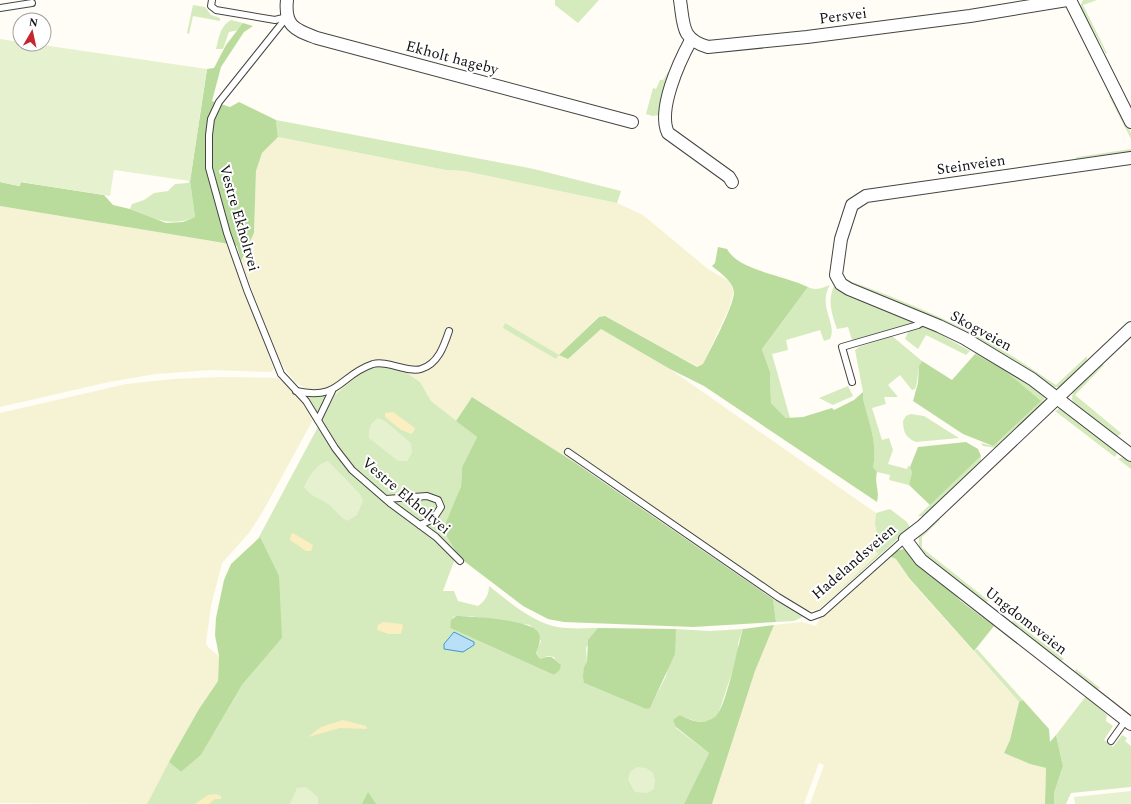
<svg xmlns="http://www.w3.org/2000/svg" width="1131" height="804" font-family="Spectral,serif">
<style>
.farmland{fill:#f6f3d4}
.green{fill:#d5ebbd;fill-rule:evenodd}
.forest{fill:#b9dc9c}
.sand{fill:#fbeec1}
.pitch{fill:#e6f2cf}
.water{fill:#b9e0f7;stroke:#3f96cf}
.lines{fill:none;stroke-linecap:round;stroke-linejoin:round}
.service-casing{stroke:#444;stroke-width:8}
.minor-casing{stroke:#444;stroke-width:14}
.service{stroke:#fff;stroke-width:6}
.minor{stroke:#fff;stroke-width:12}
.labels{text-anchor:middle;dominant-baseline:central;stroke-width:4;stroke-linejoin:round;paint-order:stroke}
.street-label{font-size:15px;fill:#111;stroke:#fff}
</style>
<rect width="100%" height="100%" fill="#fffdf5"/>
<g class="farmland">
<path d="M 278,137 L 446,170 L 464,171 L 617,203 L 643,215 L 708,269 L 729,281 L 734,291 L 729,308 L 703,364 L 698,367 L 605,316 L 598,317 L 560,355 L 568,359 L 601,329 L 670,369 L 876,513 L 878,554 L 818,610 L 806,611 L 788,601 L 581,457 L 577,464 L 472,397 L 456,421 L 431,401 L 420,382 L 363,371 L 335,395 L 332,387 L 315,390 L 305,388 L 296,383 L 286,371 L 276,354 L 241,261 L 254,233 L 256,171 L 262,153 Z"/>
<path d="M 0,206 L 218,242 L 227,245 L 274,369 L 271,372 L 211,370 L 156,374 L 109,382 L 0,407 Z"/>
<path d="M 220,377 L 278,378 L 298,395 L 314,418 L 262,513 L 249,533 L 222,563 L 211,606 L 206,643 L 209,648 L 219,656 L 218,681 L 199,709 L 147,804 L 0,803 L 0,413 L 126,384 L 173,379 Z"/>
<path d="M 889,556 L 896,559 L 909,579 L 1019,702 L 1010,740 L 1004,753 L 1030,764 L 1046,768 L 1045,804 L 810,804 L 824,765 L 819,763 L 804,804 L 712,804 L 755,671 L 774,625 L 802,622 L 816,626 L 820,618 Z"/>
</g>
<g class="green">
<path d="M 555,0 L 599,0 L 578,23 L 555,5 Z"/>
<path d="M 1083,0 L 1097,0 L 1083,5 L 1107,53 L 1106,54 L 1080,6 Z"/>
<path d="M 193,5 L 205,7 L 211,15 L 220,18 L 220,21 L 193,16 L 189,34 L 187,33 Z"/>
<path d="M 231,20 L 243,23 L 239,30 L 229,32 L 223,49 L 216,49 C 219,37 220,26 231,20 Z"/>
<path d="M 668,72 L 670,72 L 660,115 L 652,116 L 646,114 L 653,88 L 656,89 L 660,80 L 663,80 Z"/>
<path d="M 1111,95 L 1131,133 L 1131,139 L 1109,96 Z"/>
<path d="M 276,120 L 534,169 L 621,191 L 617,203 L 464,171 L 446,170 L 278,137 Z"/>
<path d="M 1131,149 L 1131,153 L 1077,162 L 1075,159 L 1077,157 Z"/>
<path d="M 190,181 L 195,217 C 170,228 154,218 130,209 L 132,204 L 144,200 L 154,193 L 168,191 L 175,184 L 188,183 Z"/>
<path d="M 844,279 C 883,293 922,308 960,327 C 994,343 1025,364 1056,385 L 1087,356 L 1087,361 L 1059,387 L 1053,387 Z"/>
<path d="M 830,285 C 817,305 838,325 830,339 L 824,341 L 820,330 L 817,331 L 786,340 L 788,350 L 772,354 L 790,418 L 786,418 L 771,403 L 770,372 L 762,349 L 808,287 C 816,291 822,288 830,285 Z"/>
<path d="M 834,286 L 918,323 L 852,340 L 848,327 L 837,329 C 832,314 827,301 834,286 Z"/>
<path d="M 505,323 L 559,355 L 556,359 L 503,328 Z"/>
<path d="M 924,325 L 970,351 L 966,355 L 926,335 L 918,349 L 905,339 L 909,330 Z"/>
<path d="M 892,336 L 922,361 C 916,370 919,380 915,389 L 912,390 L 900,375 L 888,385 L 898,397 L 884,397 L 886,404 L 872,408 L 882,440 L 889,438 L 893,450 L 888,464 L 907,469 L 908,466 L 911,467 L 912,472 L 909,485 L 889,480 L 890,475 L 877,472 L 873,467 C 878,444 869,422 863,399 L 863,392 L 855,350 L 859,347 Z"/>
<path d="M 978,350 L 1008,368 L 1042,393 L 1045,398 L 1040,406 L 996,448 L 983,446 L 981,443 L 993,446 L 1003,369 L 975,354 Z"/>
<path d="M 1101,363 L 1104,365 L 1075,395 L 1121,433 L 1116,438 L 1075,406 L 1072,399 L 1073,390 Z"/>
<path d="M 383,366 L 402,370 L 420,382 L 431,401 L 477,437 L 462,467 L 461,485 L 453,508 L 457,553 L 443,591 L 454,591 L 458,601 L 478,606 C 485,601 489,595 489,586 C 511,603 537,627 567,628 C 577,629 588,628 598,628 L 586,648 L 587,663 L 584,667 L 584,683 L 646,709 L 650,707 L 666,676 L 676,629 L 710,631 L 743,629 L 738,643 L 738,654 L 718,715 C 706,727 693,721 680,715 L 676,728 L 709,753 L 684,804 L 147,804 L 169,762 L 181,772 L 201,755 L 242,685 L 282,638 L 259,537 L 335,395 L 363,371 ZM 456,616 L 470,616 L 530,625 L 541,641 L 536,652 L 540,659 L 548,656 L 554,657 L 559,671 L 554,675 L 450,628 L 453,617 Z"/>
<path d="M 848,386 L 853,396 L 833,405 L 819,398 Z"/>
<path d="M 329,394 L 318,414 L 308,397 Z"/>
<path d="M 1059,409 L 1065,410 L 1116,449 L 1117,453 L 1115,457 L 1055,411 Z"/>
<path d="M 911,414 L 924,416 L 959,438 L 916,442 C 906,438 903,432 903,421 L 906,416 Z"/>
<path d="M 981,456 L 981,462 L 925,516 L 918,516 Z"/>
<path d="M 1123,457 L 1131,462 L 1131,469 L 1118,459 Z"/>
<path d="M 890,509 L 907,522 L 910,528 L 818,610 L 878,554 L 874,548 L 875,541 L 878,538 L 875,524 L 876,513 Z"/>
<path d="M 938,518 L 940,520 L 922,537 L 922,548 L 989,601 L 986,602 L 919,551 L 919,537 Z"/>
<path d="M 773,599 L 803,617 L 794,621 L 776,622 Z"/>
<path d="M 1013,620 L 1064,659 L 1061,661 L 1021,632 L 1012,622 Z"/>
<path d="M 977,649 L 1023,700 L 1019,702 L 974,651 Z"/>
<path d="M 1076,669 L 1100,688 L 1098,689 L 1075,671 Z"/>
<path d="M 1086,696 L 1107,715 L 1106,721 L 1113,726 L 1104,740 L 1113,747 L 1122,735 L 1127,738 L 1125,741 L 1131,746 L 1131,787 L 1071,793 L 1066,804 L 1054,804 L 1054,793 L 1063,766 L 1056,735 Z"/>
</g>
<g class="forest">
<path d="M 243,23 L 253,26 L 244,32 L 221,67 L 212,101 L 230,107 L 239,102 L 276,120 L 278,137 L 262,153 L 256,171 L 254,233 L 241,261 L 237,246 L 218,242 L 0,206 L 0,182 L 19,186 L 20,182 L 104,195 L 113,205 L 130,209 L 166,223 L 183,222 L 195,217 L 190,181 L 207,69 L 214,68 L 226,45 Z"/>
<path d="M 718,247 L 727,249 C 739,271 784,275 808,287 L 762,349 L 770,372 L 771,403 L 786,418 L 803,417 L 832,408 L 834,410 L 854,400 L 863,392 L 863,399 C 869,422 878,444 873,467 L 877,472 C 874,483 880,491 877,502 L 704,386 L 670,369 L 601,329 L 568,359 L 559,355 L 599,317 L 605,316 L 697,367 L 703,364 C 710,350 734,306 734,292 C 733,281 719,272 712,266 L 715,263 Z"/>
<path d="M 975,354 L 1003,369 L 1041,401 L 993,446 L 963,434 L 913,401 L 918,383 L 919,366 L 922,361 L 952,380 Z"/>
<path d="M 472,397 L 577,464 L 773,599 L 776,622 L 693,627 L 564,622 L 548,619 L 523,606 L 456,555 L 457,553 L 443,530 L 461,486 L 462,467 L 477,437 L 456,421 Z"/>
<path d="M 966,442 L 978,449 L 981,456 L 930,505 L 909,485 L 912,472 L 910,467 L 918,447 Z"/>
<path d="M 260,537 L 279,576 L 282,638 L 242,685 L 201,755 L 181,772 L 169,762 L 199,709 L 218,681 L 219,656 L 215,635 L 216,618 L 224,580 L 231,564 Z"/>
<path d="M 904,549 L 962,602 L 994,626 L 974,651 L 909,578 L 896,559 L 889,556 L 896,551 Z"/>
<path d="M 456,616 C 471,616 531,620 538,632 C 542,639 539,645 536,653 L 540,659 C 554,654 551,658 561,665 L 559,671 L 554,675 L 450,628 L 451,620 Z"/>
<path d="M 774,625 L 755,671 L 712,804 L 684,804 L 709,753 L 676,727 L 673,720 L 680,715 C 692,721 702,726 715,717 C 726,710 738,644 743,629 Z"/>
<path d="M 598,628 L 676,629 L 675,654 L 650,708 L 646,709 L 584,683 L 583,676 L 584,667 L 587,662 L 588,640 Z"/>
<path d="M 1023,700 L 1049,729 L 1050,742 L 1056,735 L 1063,766 L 1054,793 L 1054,804 L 1045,804 L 1046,768 L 1030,764 L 1004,753 L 1010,740 L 1019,702 Z"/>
<path d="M 368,792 L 376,804 L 362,804 Z"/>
</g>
<g class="sand">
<path d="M 393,412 L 415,428 L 412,434 L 401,430 L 385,417 L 385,413 Z"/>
<path d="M 293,533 L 313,545 L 311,551 L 306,551 L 290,540 L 291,534 Z"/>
<path d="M 383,622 L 402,624 L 403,626 L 401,634 L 389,634 L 377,630 L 378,625 Z"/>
<path d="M 343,720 L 366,726 L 367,729 L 340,728 L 308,737 L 321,727 Z"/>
<path d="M 216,794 L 221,796 L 221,799 L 215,799 L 209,804 L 195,804 L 208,795 Z"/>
</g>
<g class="pitch">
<path d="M 0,39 L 20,42 L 20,44 L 36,44 L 207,69 L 190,181 L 114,170 L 110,196 L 21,182 L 20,186 L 0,182 Z"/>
<path d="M 378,418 L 385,421 L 411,443 L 412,453 L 407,461 L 398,461 L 369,438 C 368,428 370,424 378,418 Z"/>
<path d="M 328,461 L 360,494 L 363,501 L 357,515 L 347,521 C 339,516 335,510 328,504 C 319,498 310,496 304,487 C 309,476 316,464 328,461 Z"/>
<path d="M 637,767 L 646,768 L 653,773 L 655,780 L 654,789 L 647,793 L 635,792 L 628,780 L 630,772 Z"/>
<path d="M 306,787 L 318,797 L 318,804 L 290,804 L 297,788 Z"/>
<path d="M 1131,791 L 1131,804 L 1075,804 L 1074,797 Z"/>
</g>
<path class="water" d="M 454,632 L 474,642 L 474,645 L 463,652 L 444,649 L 444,644 Z"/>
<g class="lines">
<g class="service-casing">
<g id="service">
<path d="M 212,0 L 211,6 L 216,10 L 275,20 L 287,17"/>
<path d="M 0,8 L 32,3"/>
<path d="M 287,17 L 219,102 L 211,119 L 209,135 L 209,168 L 227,233 L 247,290 L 281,374 L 306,401 L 335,448 L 352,470 L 390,503 L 436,537 L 460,561"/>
<path d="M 852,382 L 842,347 L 918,325 L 926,320"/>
<path d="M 296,391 C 341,401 339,375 373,364 C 387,360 408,373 421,369 C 438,364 444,346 449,331"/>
<path d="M 318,420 L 332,391"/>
<path d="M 568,452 L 778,597 L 811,617 L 822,613 L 905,539"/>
<path d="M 386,499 L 427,496 L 438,500 L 441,507 L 433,519 L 420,525"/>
<path d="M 1111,741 L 1126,720"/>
</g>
</g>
<g class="minor-casing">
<g id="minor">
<path d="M 287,0 C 284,27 296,30 317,38 L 632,122"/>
<path d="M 680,0 C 684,26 681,39 708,47 L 807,37 L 970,16 L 1067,0"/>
<path d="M 1070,0 L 1131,122"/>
<path d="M 691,40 C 679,62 657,110 668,133 L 729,177 L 732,182"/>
<path d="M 1131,158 L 866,196 L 852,205 L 841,239 L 836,275 L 841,284 L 849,289 L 939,326 L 964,338 L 1032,379 L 1131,455"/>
<path d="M 1131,328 L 922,526 L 905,539 L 921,560 L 1131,724"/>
</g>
</g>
<use href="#service" class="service"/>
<use href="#minor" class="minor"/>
</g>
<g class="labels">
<g class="street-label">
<text transform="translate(843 16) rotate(-7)">Persvei</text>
<text transform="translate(452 58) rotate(15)">Ekholt hageby</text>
<text transform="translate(971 165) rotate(-8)">Steinveien</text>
<text transform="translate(239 218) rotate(74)">Vestre Ekholtvei</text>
<text transform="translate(981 331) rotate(29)">Skogveien</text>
<text transform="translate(406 496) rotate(40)">Vestre Ekholtvei</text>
<text transform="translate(854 562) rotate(-41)">Hadelandsveien</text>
<text transform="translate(1026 621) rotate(38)">Ungdomsveien</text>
</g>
</g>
<g transform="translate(32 32) rotate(9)"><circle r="19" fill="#ffffff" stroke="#a0a0a0"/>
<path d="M0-3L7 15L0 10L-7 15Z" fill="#c4262e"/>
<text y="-6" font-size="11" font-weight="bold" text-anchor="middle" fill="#111111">N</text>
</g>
</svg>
